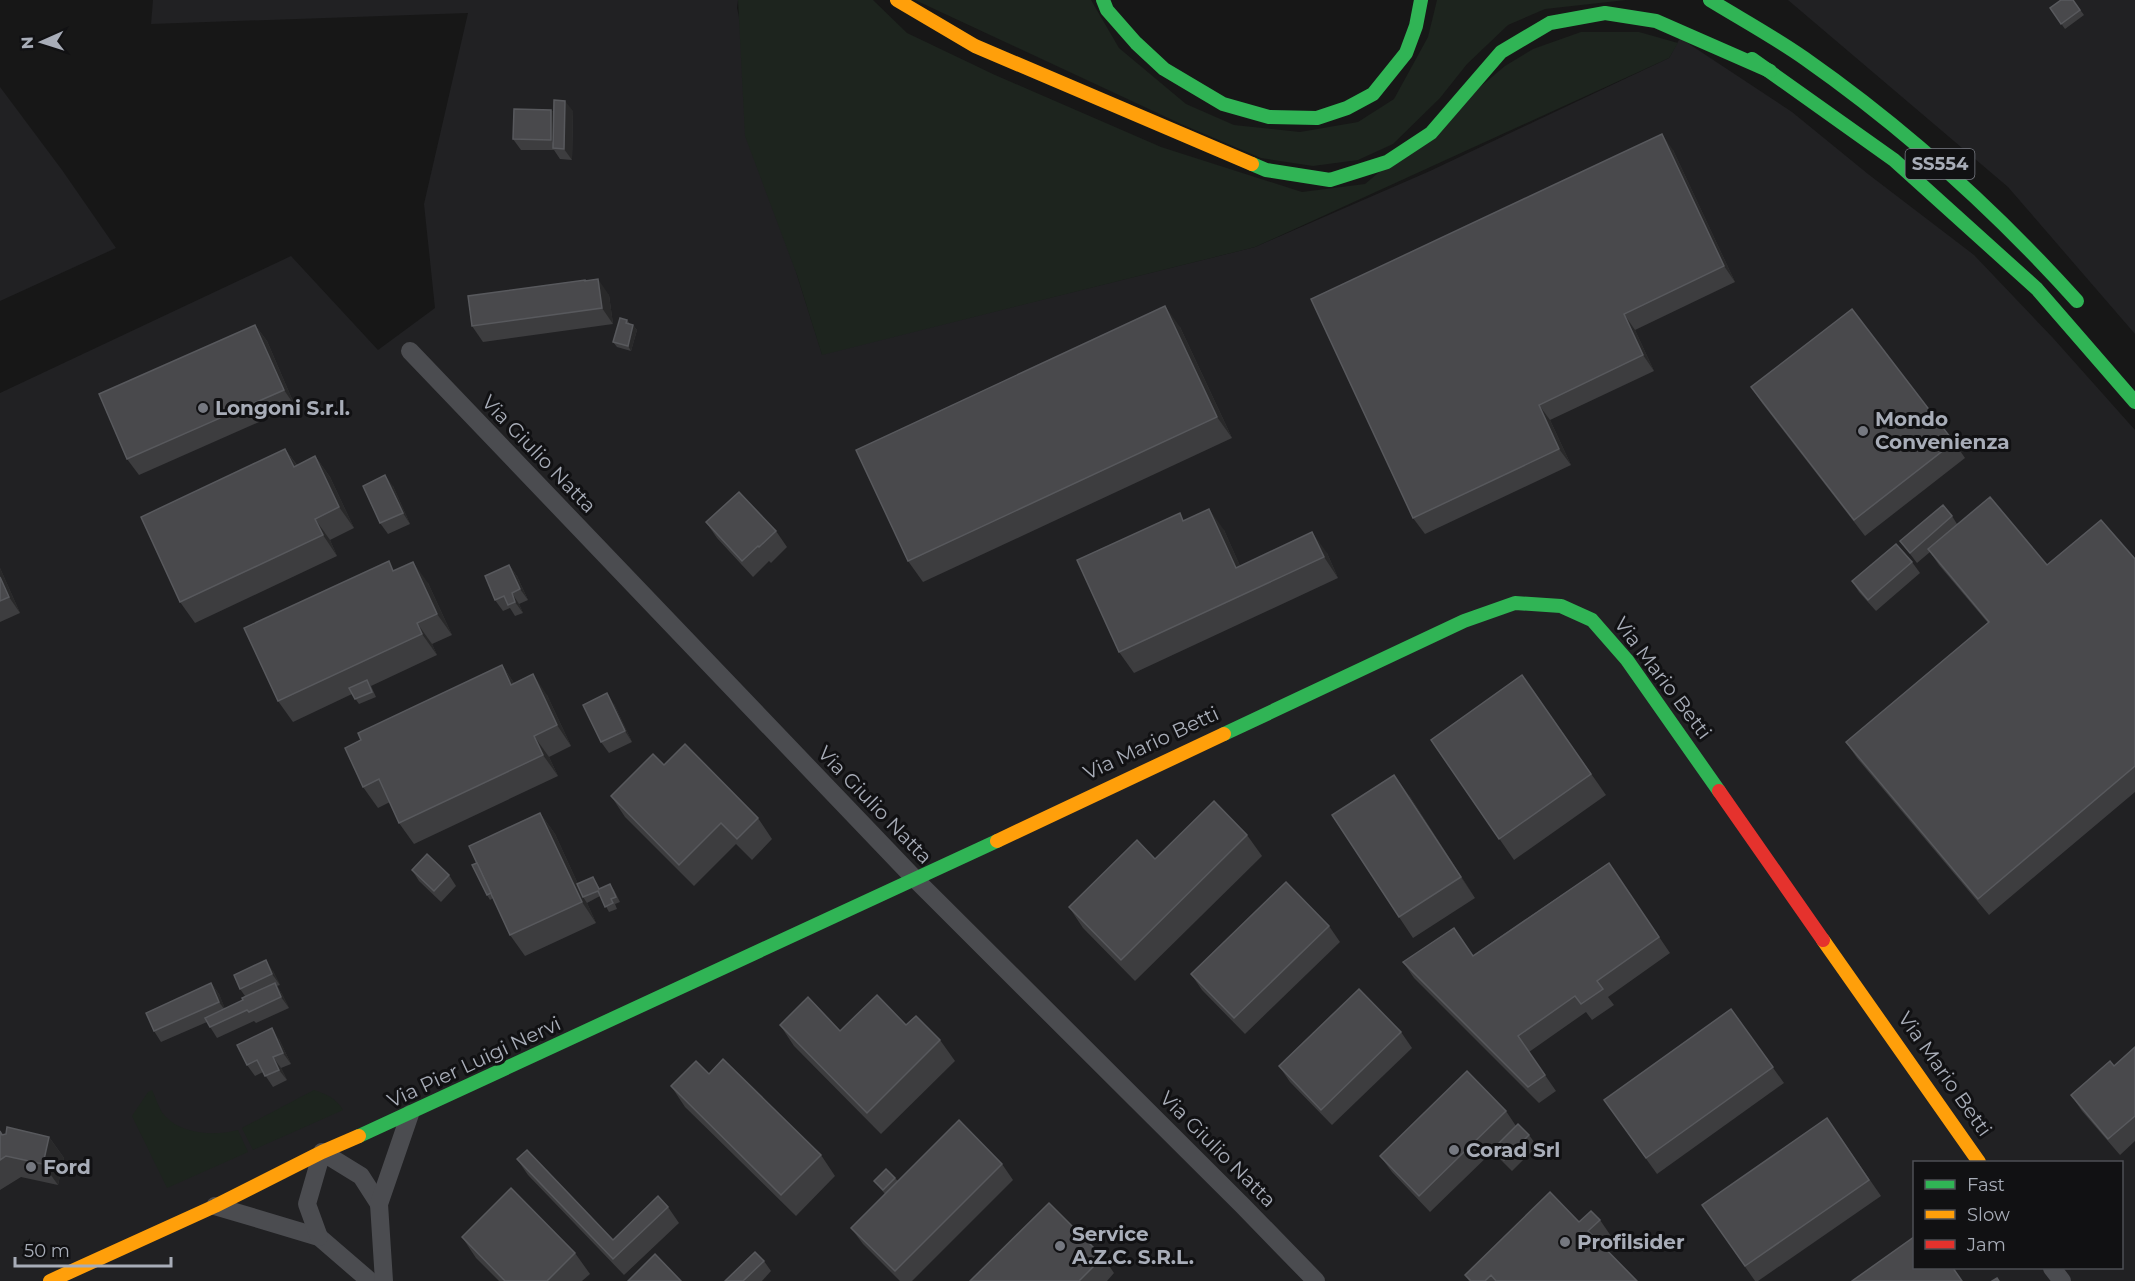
<svg xmlns="http://www.w3.org/2000/svg" width="2135" height="1281" font-family="Montserrat,sans-serif">
<style>
.built{fill:#212123;fill-rule:evenodd}
.green{fill:#1d241e}
.lines{fill:none;stroke-linecap:round;stroke-linejoin:round}
.street{stroke:#4b4c50;stroke-width:18}
.fast{stroke:#30b455;stroke-width:14}
.slow{stroke:#ff9f0a;stroke-width:14}
.jam{stroke:#e5322d;stroke-width:14}
.wall{fill:#3d3d3f}
.shaded-wall{fill:#29292a}
.building{fill:#49494c;stroke:#58595d;stroke-width:1.5}
.poi-dot{fill:#757880;stroke:#111113;stroke-width:2}
.labels{text-anchor:middle;dominant-baseline:central;stroke-width:6;stroke-linejoin:round;paint-order:stroke}
.shield{fill:#111113;stroke:#7b7e86;stroke-width:1.5}
.shield-label{font-size:18px;font-weight:bold;fill:#a8adb8}
.poi-label{font-size:20px;font-weight:bold;fill:#a8adb8;stroke:#111113;text-anchor:start}
.street-label{font-size:20px;fill:#a8adb8;stroke:#111113}
</style>
<rect width="100%" height="100%" fill="#171717"/>
<g class="built">
<path d="M 153,0 L 738,0 L 737,8 L 797,275 L 822,354 L 1255,247 L 1430,171 L 1669,58 L 1680,38 L 1792,112 L 1868,174 L 1974,255 L 2053,338 L 2135,430 L 2135,1281 L 0,1281 L 0,393 L 291,256 L 378,350 L 435,308 L 424,204 L 468,13 L 151,24 ZM 1914,1162 L 2122,1162 L 2122,1268 L 1914,1268 Z"/>
<path d="M 1788,0 L 2135,0 L 2135,334 L 2008,187 Z"/>
<path d="M 0,87 L 62,170 L 116,248 L 0,301 Z"/>
</g>
<g class="green">
<path d="M 738,0 L 873,0 L 907,33 L 995,75 L 1161,147 L 1302,192 L 1365,184 L 1505,66 L 1533,49 L 1581,32 L 1639,32 L 1678,43 L 1669,58 L 1255,247 L 822,355 L 797,275 L 745,136 Z"/>
<path d="M 915,0 L 1091,0 L 1119,48 L 1186,104 L 1234,125 L 1300,132 L 1358,122 L 1394,99 L 1428,37 L 1437,0 L 1626,0 L 1545,9 L 1508,25 L 1467,64 L 1440,98 L 1393,144 L 1358,160 L 1313,166 L 1261,158 L 1181,124 Z"/>
<path d="M 152,1090 C 156,1098 159,1110 165,1116 C 182,1135 216,1136 238,1130 L 248,1152 L 167,1188 L 132,1116 L 148,1092 Z"/>
<path d="M 314,1090 C 326,1094 336,1098 343,1110 L 253,1150 L 242,1128 Z"/>
</g>
<g class="lines">
<g class="street">
<path d="M 410,351 L 915,879 L 1243,1206 L 1316,1281"/>
<path d="M 215,1206 L 319,1237 L 370,1281"/>
<path d="M 319,1237 L 307,1204 L 322,1152 L 361,1176 L 379,1204"/>
<path d="M 2052,1268 L 2062,1281"/>
<path d="M 384,1281 L 379,1204 L 410,1114"/>
</g>
<g class="fast">
<path d="M 1103,0 L 1107,10 L 1136,43 L 1164,69 L 1223,104 L 1269,117 L 1317,118 L 1347,108 L 1373,94 L 1406,53 L 1416,26 L 1421,0"/>
<path d="M 1710,0 C 1741,19 1774,37 1804,58 C 1904,128 1995,210 2077,301"/>
<path d="M 1752,59 L 1894,160 L 2037,289 L 2135,402"/>
<path d="M 1252,164 L 1266,170 L 1330,180 L 1387,162 L 1431,133 L 1501,52 L 1550,23 L 1605,13 L 1656,21 L 1770,71"/>
<path d="M 1224,734 L 1464,621 L 1515,603 L 1561,606 L 1592,620 L 1627,660 L 1719,791"/>
<path d="M 359,1136 L 997,841"/>
</g>
<g class="slow">
<path d="M 897,0 L 975,46 L 1252,164"/>
<path d="M 997,841 L 1224,734"/>
<path d="M 1823,940 L 1979,1162"/>
<path d="M 50,1281 L 215,1206 L 322,1152 L 359,1136"/>
</g>
<path class="jam" d="M 1719,791 L 1823,940"/>
</g>
<g class="wall">
<path d="M 2073,0 L 2084,15 L 2065,29 L 2050,8 Z"/>
<path d="M 551,110 L 554,113 L 573,111 L 572,160 L 560,159 L 554,150 L 521,150 L 513,139 Z"/>
<path d="M 1673,150 L 1735,282 L 1635,330 L 1654,371 L 1550,420 L 1571,465 L 1425,534 L 1413,518 Z"/>
<path d="M 585,280 L 586,281 L 609,295 L 613,324 L 483,342 L 472,326 Z"/>
<path d="M 627,320 L 630,324 L 633,325 L 637,330 L 631,351 L 617,347 L 613,342 Z"/>
<path d="M 255,325 L 267,341 L 295,406 L 139,475 L 127,459 Z"/>
<path d="M 1180,327 L 1232,438 L 923,582 L 908,561 Z"/>
<path d="M 1751,387 L 1954,442 L 1965,458 L 1865,536 L 1762,403 Z"/>
<path d="M 285,449 L 297,465 L 315,456 L 330,477 L 354,528 L 330,540 L 337,556 L 195,623 L 180,602 Z"/>
<path d="M 393,486 L 410,524 L 388,534 L 380,523 Z"/>
<path d="M 1952,516 L 1957,524 L 2047,565 L 2135,559 L 2135,792 L 1989,915 L 1857,758 L 1846,742 L 1988,623 L 1939,565 L 1930,552 L 1917,563 L 1900,541 Z"/>
<path d="M 1185,521 L 1224,530 L 1240,566 L 1327,553 L 1338,578 L 1134,673 L 1119,652 Z"/>
<path d="M 706,522 L 776,531 L 787,547 L 771,563 L 769,561 L 753,577 L 717,538 Z"/>
<path d="M 1912,562 L 1920,573 L 1876,611 L 1859,592 L 1852,581 Z"/>
<path d="M 509,565 L 517,576 L 528,600 L 519,604 L 523,613 L 515,616 L 510,608 L 503,611 L 495,600 Z"/>
<path d="M 0,568 L 20,613 L 0,622 Z"/>
<path d="M 395,570 L 428,583 L 452,635 L 432,644 L 437,655 L 371,686 L 376,697 L 359,704 L 352,694 L 293,722 L 278,701 Z"/>
<path d="M 502,665 L 514,683 L 547,695 L 571,746 L 549,757 L 558,776 L 414,844 L 399,823 L 390,802 L 378,808 L 363,787 L 361,740 Z"/>
<path d="M 1522,675 L 1606,795 L 1514,860 L 1431,740 Z"/>
<path d="M 614,704 L 632,742 L 609,753 L 601,742 Z"/>
<path d="M 664,765 L 758,818 L 772,839 L 752,860 L 736,844 L 694,886 L 625,817 L 611,796 Z"/>
<path d="M 1409,795 L 1475,898 L 1413,938 L 1399,917 Z"/>
<path d="M 540,813 L 555,834 L 578,884 L 593,877 L 600,889 L 610,884 L 614,890 L 620,902 L 615,904 L 617,909 L 609,912 L 600,896 L 587,903 L 596,923 L 525,956 L 510,935 L 493,898 L 490,900 L 487,895 L 477,863 Z"/>
<path d="M 1247,835 L 1262,856 L 1135,981 L 1083,928 L 1069,907 L 1155,859 Z"/>
<path d="M 1609,863 L 1670,953 L 1608,997 L 1614,1005 L 1592,1020 L 1586,1012 L 1529,1052 L 1556,1091 L 1539,1103 L 1414,978 L 1403,962 L 1473,955 Z"/>
<path d="M 412,870 L 449,875 L 456,886 L 441,902 L 419,881 Z"/>
<path d="M 1329,926 L 1340,942 L 1245,1034 L 1202,990 L 1191,974 Z"/>
<path d="M 273,971 L 280,985 L 277,986 L 282,994 L 289,1008 L 256,1023 L 254,1021 L 217,1038 L 207,1022 L 161,1042 L 154,1031 L 211,983 L 219,994 L 225,1009 L 243,1000 L 245,996 L 240,989 Z"/>
<path d="M 1731,1009 L 1784,1083 L 1657,1174 L 1604,1100 Z"/>
<path d="M 780,1025 L 940,1040 L 955,1061 L 881,1134 L 794,1046 Z"/>
<path d="M 1401,1032 L 1412,1048 L 1332,1125 L 1290,1082 L 1279,1066 Z"/>
<path d="M 279,1039 L 291,1064 L 281,1068 L 287,1080 L 273,1087 L 263,1072 L 255,1076 L 247,1065 Z"/>
<path d="M 2135,1047 L 2135,1141 L 2120,1155 L 2082,1111 L 2071,1095 L 2114,1066 Z"/>
<path d="M 709,1074 L 821,1155 L 835,1176 L 796,1216 L 685,1107 L 671,1086 Z"/>
<path d="M 1506,1111 L 1516,1126 L 1529,1135 L 1537,1146 L 1512,1171 L 1501,1160 L 1494,1150 L 1430,1212 L 1392,1172 L 1380,1156 Z"/>
<path d="M 1827,1118 L 1881,1196 L 1758,1281 L 1755,1281 L 1702,1205 Z"/>
<path d="M 0,1131 L 3,1134 L 49,1137 L 64,1158 L 58,1185 L 21,1177 L 0,1190 Z"/>
<path d="M 517,1159 L 613,1240 L 668,1207 L 679,1223 L 624,1275 L 528,1175 Z"/>
<path d="M 1002,1164 L 1013,1180 L 912,1281 L 900,1281 L 863,1244 L 851,1228 L 885,1194 L 874,1181 L 895,1178 L 898,1181 Z"/>
<path d="M 1600,1220 L 1611,1236 L 1602,1245 L 1637,1281 L 1469,1281 L 1465,1275 L 1579,1222 Z"/>
<path d="M 462,1237 L 575,1253 L 590,1274 L 582,1281 L 499,1281 L 476,1258 Z"/>
<path d="M 1103,1257 L 1114,1273 L 1107,1281 L 970,1281 Z"/>
<path d="M 764,1261 L 771,1271 L 762,1281 L 725,1281 Z"/>
</g>
<g class="shaded-wall">
<path d="M 565,101 L 573,111 L 572,160 L 564,149 Z"/>
<path d="M 551,110 L 559,120 L 557,148 L 551,140 Z"/>
<path d="M 1662,134 L 1673,150 L 1735,282 L 1724,266 Z"/>
<path d="M 598,279 L 609,295 L 613,324 L 602,308 Z"/>
<path d="M 1165,306 L 1180,327 L 1232,438 L 1217,417 Z"/>
<path d="M 1624,314 L 1635,330 L 1654,371 L 1643,355 Z"/>
<path d="M 255,325 L 267,341 L 295,406 L 284,390 Z"/>
<path d="M 633,325 L 637,330 L 631,351 L 628,346 Z"/>
<path d="M 1539,405 L 1550,420 L 1571,465 L 1559,449 Z"/>
<path d="M 285,449 L 300,470 L 294,467 Z"/>
<path d="M 315,456 L 330,477 L 354,528 L 339,507 Z"/>
<path d="M 385,475 L 393,486 L 410,524 L 403,513 Z"/>
<path d="M 1209,509 L 1224,530 L 1250,588 L 1236,568 Z"/>
<path d="M 315,519 L 330,540 L 337,556 L 323,535 Z"/>
<path d="M 1312,532 L 1327,553 L 1338,578 L 1324,557 Z"/>
<path d="M 413,562 L 428,583 L 452,635 L 437,614 Z"/>
<path d="M 509,565 L 517,576 L 528,600 L 520,589 Z"/>
<path d="M 0,568 L 20,613 L 9,597 L 0,577 Z"/>
<path d="M 512,593 L 519,604 L 523,613 L 515,602 Z"/>
<path d="M 417,623 L 432,644 L 437,655 L 422,634 Z"/>
<path d="M 502,665 L 516,686 L 511,685 Z"/>
<path d="M 533,674 L 547,695 L 571,746 L 557,725 Z"/>
<path d="M 607,693 L 614,704 L 632,742 L 625,731 Z"/>
<path d="M 534,736 L 549,757 L 558,776 L 543,755 Z"/>
<path d="M 1394,775 L 1409,795 L 1475,898 L 1461,877 Z"/>
<path d="M 540,813 L 555,834 L 584,897 L 583,897 L 587,903 L 596,923 L 582,902 Z"/>
<path d="M 266,960 L 273,971 L 280,985 L 272,974 Z"/>
<path d="M 211,983 L 219,994 L 227,1013 L 219,1002 Z"/>
<path d="M 275,983 L 282,994 L 289,1008 L 281,997 Z"/>
<path d="M 272,1028 L 279,1039 L 291,1064 L 283,1053 Z"/>
<path d="M 273,1057 L 281,1068 L 287,1080 L 279,1070 Z"/>
<path d="M 49,1137 L 64,1158 L 58,1185 L 43,1164 Z"/>
</g>
<g class="building">
<path d="M 2061,0 L 2073,0 L 2080,10 L 2061,24 L 2050,8 Z"/>
<path d="M 554,100 L 565,101 L 564,149 L 553,148 Z"/>
<path d="M 514,109 L 551,110 L 551,140 L 513,139 Z"/>
<path d="M 1662,134 L 1724,266 L 1624,314 L 1643,355 L 1539,405 L 1559,449 L 1413,518 L 1311,299 Z"/>
<path d="M 598,279 L 602,308 L 472,326 L 468,296 L 585,280 L 585,281 Z"/>
<path d="M 1165,306 L 1217,417 L 908,561 L 856,450 Z"/>
<path d="M 1852,309 L 1954,442 L 1854,520 L 1751,387 Z"/>
<path d="M 620,318 L 627,320 L 626,323 L 633,325 L 628,346 L 613,342 Z"/>
<path d="M 255,325 L 284,390 L 127,459 L 99,394 Z"/>
<path d="M 285,449 L 294,467 L 315,456 L 339,507 L 315,519 L 323,535 L 180,602 L 141,517 Z"/>
<path d="M 385,475 L 403,513 L 380,523 L 363,486 Z"/>
<path d="M 739,492 L 776,531 L 759,547 L 758,546 L 742,561 L 706,522 Z"/>
<path d="M 1990,497 L 2047,565 L 2101,520 L 2135,559 L 2135,766 L 1978,899 L 1846,742 L 1989,622 L 1928,549 Z"/>
<path d="M 1943,505 L 1952,516 L 1910,553 L 1900,541 Z"/>
<path d="M 1209,509 L 1236,568 L 1312,532 L 1324,557 L 1119,652 L 1077,560 L 1180,513 L 1183,521 Z"/>
<path d="M 1896,544 L 1912,562 L 1868,600 L 1852,581 Z"/>
<path d="M 389,561 L 393,571 L 413,562 L 437,614 L 417,623 L 422,634 L 278,701 L 244,628 Z"/>
<path d="M 509,565 L 520,589 L 512,593 L 515,602 L 508,605 L 504,596 L 495,600 L 485,576 Z"/>
<path d="M 0,577 L 9,597 L 0,601 Z"/>
<path d="M 502,665 L 511,685 L 533,674 L 557,725 L 534,736 L 543,755 L 399,823 L 379,779 L 363,787 L 345,748 L 361,740 L 358,733 Z"/>
<path d="M 1522,675 L 1591,774 L 1499,839 L 1431,740 Z"/>
<path d="M 367,680 L 372,692 L 355,699 L 349,688 Z"/>
<path d="M 607,693 L 625,731 L 601,742 L 583,705 Z"/>
<path d="M 685,744 L 758,818 L 737,839 L 721,823 L 679,865 L 611,796 L 653,754 L 664,765 Z"/>
<path d="M 1394,775 L 1461,877 L 1399,917 L 1332,815 Z"/>
<path d="M 1214,801 L 1247,835 L 1121,960 L 1069,907 L 1137,840 L 1155,859 Z"/>
<path d="M 540,813 L 582,902 L 510,935 L 469,846 Z"/>
<path d="M 427,854 L 449,875 L 434,891 L 412,870 Z"/>
<path d="M 477,863 L 491,893 L 487,895 L 472,865 Z"/>
<path d="M 1609,863 L 1659,937 L 1597,981 L 1603,989 L 1581,1004 L 1575,996 L 1518,1036 L 1545,1075 L 1528,1087 L 1403,962 L 1454,928 L 1473,956 Z"/>
<path d="M 593,877 L 599,889 L 610,884 L 616,897 L 611,899 L 613,903 L 605,907 L 598,891 L 583,897 L 577,884 Z"/>
<path d="M 1286,882 L 1329,926 L 1234,1018 L 1191,974 Z"/>
<path d="M 266,960 L 272,974 L 240,989 L 234,975 Z"/>
<path d="M 211,983 L 219,1002 L 154,1031 L 146,1013 Z"/>
<path d="M 275,983 L 281,997 L 249,1012 L 247,1010 L 210,1027 L 205,1018 L 243,1000 L 242,998 Z"/>
<path d="M 1359,989 L 1401,1032 L 1321,1110 L 1279,1066 Z"/>
<path d="M 877,995 L 906,1025 L 916,1016 L 940,1040 L 867,1113 L 780,1025 L 808,997 L 840,1031 Z"/>
<path d="M 1731,1009 L 1773,1067 L 1646,1158 L 1604,1100 Z"/>
<path d="M 272,1028 L 283,1053 L 273,1057 L 279,1070 L 265,1076 L 257,1060 L 247,1065 L 237,1045 Z"/>
<path d="M 2135,1047 L 2135,1116 L 2108,1139 L 2071,1095 L 2110,1061 L 2114,1066 Z"/>
<path d="M 723,1059 L 821,1155 L 781,1195 L 671,1086 L 696,1061 L 709,1074 Z"/>
<path d="M 1467,1071 L 1506,1111 L 1419,1196 L 1380,1156 Z"/>
<path d="M 1827,1118 L 1869,1180 L 1745,1266 L 1702,1205 Z"/>
<path d="M 959,1120 L 1002,1164 L 895,1271 L 851,1228 Z"/>
<path d="M 1518,1124 L 1529,1135 L 1504,1160 L 1493,1149 Z"/>
<path d="M 7,1127 L 49,1137 L 43,1164 L 6,1156 L 0,1160 L 0,1131 L 2,1135 L 6,1134 Z"/>
<path d="M 527,1150 L 613,1240 L 658,1196 L 668,1207 L 613,1259 L 517,1159 Z"/>
<path d="M 886,1169 L 895,1178 L 883,1190 L 874,1181 Z"/>
<path d="M 511,1188 L 575,1253 L 547,1281 L 505,1281 L 462,1237 Z"/>
<path d="M 1550,1192 L 1579,1222 L 1591,1211 L 1600,1220 L 1588,1231 L 1637,1281 L 1496,1281 L 1491,1275 L 1485,1281 L 1471,1281 L 1465,1275 Z"/>
<path d="M 1049,1203 L 1103,1257 L 1079,1281 L 970,1281 Z"/>
<path d="M 1914,1237 L 1914,1268 L 1953,1268 L 1962,1281 L 1852,1281 Z"/>
<path d="M 755,1252 L 764,1261 L 743,1281 L 725,1281 Z"/>
<path d="M 655,1254 L 681,1281 L 628,1281 Z"/>
<path d="M 1997,1278 L 1999,1281 L 1992,1281 Z"/>
</g>
<g class="poi-dot">
<circle cx="203" cy="408" r="6"/>
<circle cx="1863" cy="431" r="6"/>
<circle cx="1454" cy="1150" r="6"/>
<circle cx="31" cy="1167" r="6"/>
<circle cx="1565" cy="1242" r="6"/>
<circle cx="1060" cy="1246" r="6"/>
</g>
<g class="labels">
<rect class="shield" x="1905.5" y="149" width="69" height="30" rx="4.5"/>
<g class="shield-label">
<text x="1940" y="164">SS554</text>
</g>
<g class="poi-label">
<text x="215" y="408">Longoni S.r.l.</text>
<text x="1875" y="419">Mondo<tspan x="1875" dy="23">Convenienza</tspan></text>
<text x="1466" y="1150">Corad Srl</text>
<text x="43" y="1167">Ford</text>
<text x="1072" y="1234">Service<tspan x="1072" dy="23">A.Z.C. S.R.L.</tspan></text>
<text x="1577" y="1242">Profilsider</text>
</g>
<g class="street-label">
<text transform="translate(539 454) rotate(46)">Via Giulio Natta</text>
<text transform="translate(1663 678) rotate(53)">Via Mario Betti</text>
<text transform="translate(1151 743) rotate(-25)">Via Mario Betti</text>
<text transform="translate(875 805) rotate(46)">Via Giulio Natta</text>
<text transform="translate(474 1062) rotate(-25)">Via Pier Luigi Nervi</text>
<text transform="translate(1945 1074) rotate(55)">Via Mario Betti</text>
<text transform="translate(1218 1149) rotate(45)">Via Giulio Natta</text>
</g>
</g>
<rect x="1913" y="1161" width="210" height="108" fill="#111113" stroke="#4d4f55" stroke-width="1.5"/>
<rect x="1925" y="1180" width="30" height="9" fill="#30b455" stroke="#4d4f55" stroke-width="1.5"/>
<text x="1967" y="1191" font-size="18" fill="#a8adb8">Fast</text>
<rect x="1925" y="1210" width="30" height="9" fill="#ff9f0a" stroke="#4d4f55" stroke-width="1.5"/>
<text x="1967" y="1221" font-size="18" fill="#a8adb8">Slow</text>
<rect x="1925" y="1240" width="30" height="9" fill="#e5322d" stroke="#4d4f55" stroke-width="1.5"/>
<text x="1967" y="1251" font-size="18" fill="#a8adb8">Jam</text>
<g transform="translate(42 42) rotate(267)" stroke="#111113" stroke-width="4.5" paint-order="stroke">
<path d="M0-4.5L10 22L0 15L-10 22Z" fill="#a8adb8"/>
<text y="-9" font-size="16" font-weight="bold" text-anchor="middle" fill="#a8adb8">N</text>
</g>
<path d="M15 1257v9h156v-9" fill="none" stroke="#a8adb8" stroke-width="3"/>
<text x="24" y="1257" font-size="18" fill="#a8adb8" stroke="#111113" stroke-width="4.5" paint-order="stroke">50 m</text>
</svg>
